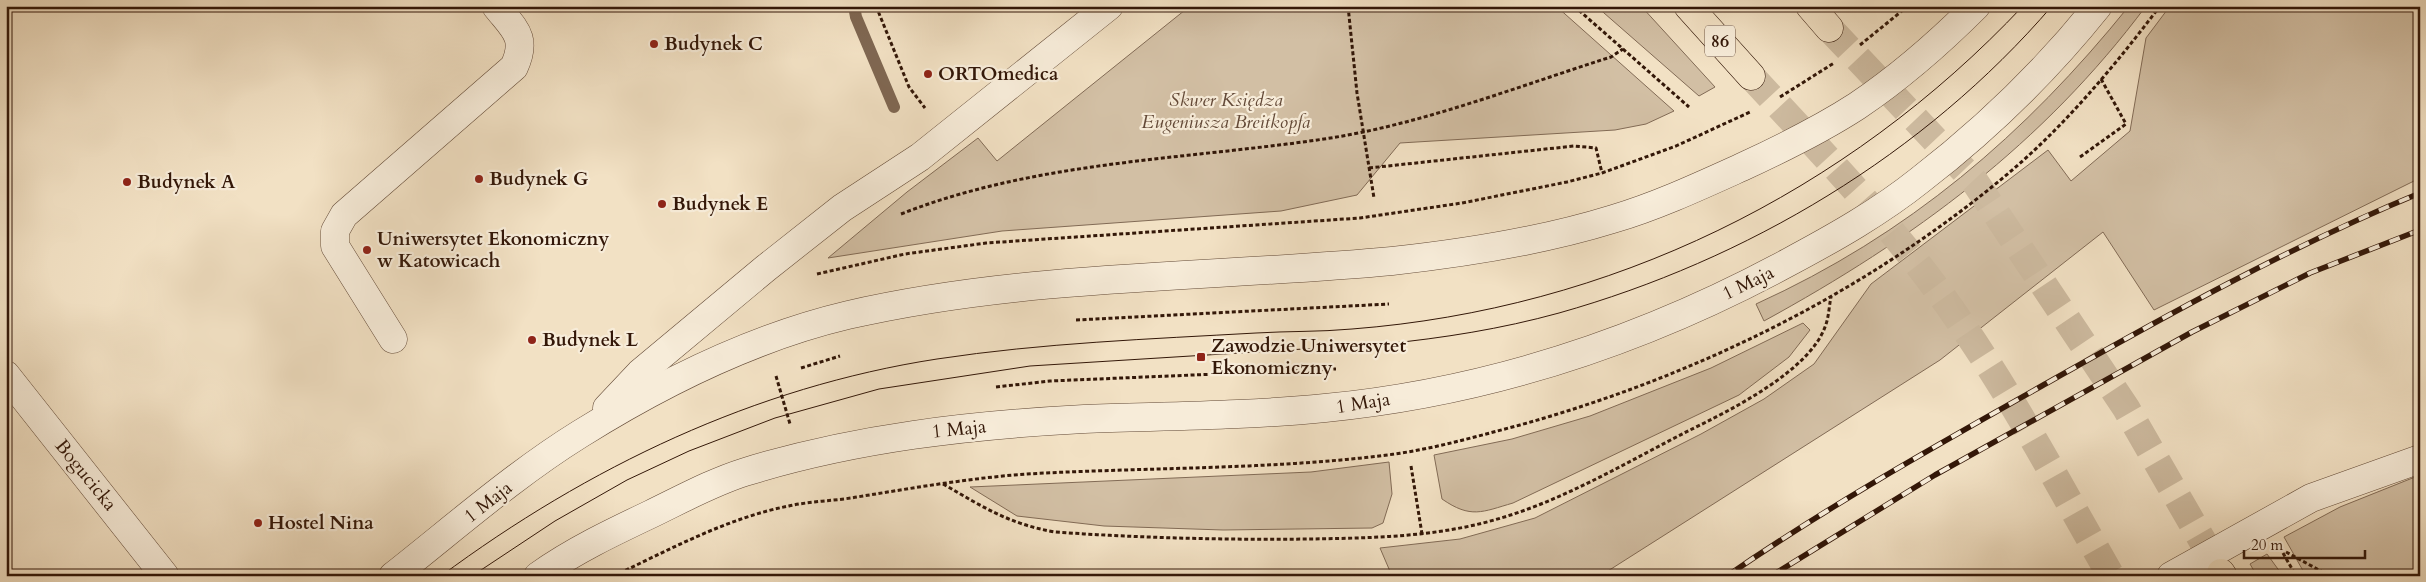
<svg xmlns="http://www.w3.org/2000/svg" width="2426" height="582" font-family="Cardo,serif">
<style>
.green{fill:#d2bfa4;stroke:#826b56}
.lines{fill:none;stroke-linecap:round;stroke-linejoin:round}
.stream{stroke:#7f6752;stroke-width:12}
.highway-tunnel{stroke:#ccb99e;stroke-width:28;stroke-dasharray:28 14;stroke-linecap:butt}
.minor-casing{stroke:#634a37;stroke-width:29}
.highway-casing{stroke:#331708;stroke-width:29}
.path{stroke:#331708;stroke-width:3;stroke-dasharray:4 2.5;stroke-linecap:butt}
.minor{stroke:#f7ecd9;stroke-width:28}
.highway{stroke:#f2e1c4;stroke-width:28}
.tram{stroke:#331708;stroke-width:1}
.rail-casing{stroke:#331708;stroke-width:5.5}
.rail{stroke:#f7ecd9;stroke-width:4;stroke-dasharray:11;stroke-linecap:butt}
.poi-dot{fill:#8f2418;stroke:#f7ecd9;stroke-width:2}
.labels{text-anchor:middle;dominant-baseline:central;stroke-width:4.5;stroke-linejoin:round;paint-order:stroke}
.shield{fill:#f7ecd9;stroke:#6e5747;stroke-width:1}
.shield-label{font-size:18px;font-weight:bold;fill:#331708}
.poi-label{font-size:19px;font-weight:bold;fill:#331708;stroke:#f7ecd9;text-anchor:start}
.park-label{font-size:19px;font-style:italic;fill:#634937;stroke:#f7ecd9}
.street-label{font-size:19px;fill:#331708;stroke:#f7ecd9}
</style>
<rect width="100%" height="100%" fill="#f2e1c4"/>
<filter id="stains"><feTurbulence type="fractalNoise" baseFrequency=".004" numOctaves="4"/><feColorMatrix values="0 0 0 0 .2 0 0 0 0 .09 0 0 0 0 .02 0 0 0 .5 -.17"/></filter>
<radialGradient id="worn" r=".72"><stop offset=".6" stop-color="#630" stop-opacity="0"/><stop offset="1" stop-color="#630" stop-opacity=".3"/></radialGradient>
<g class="green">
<path d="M 1190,6 L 1556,6 L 1674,111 L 1646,124 L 1615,130 L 1400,143 L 1357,195 L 1281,211 L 1002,231 L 828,258 L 907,192 L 978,138 L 997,161 Z"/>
<path d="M 1596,6 L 1641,6 L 1715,87 L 1699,96 Z"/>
<path d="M 2129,6 L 2146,6 C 2043,144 1914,239 1764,321 L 1756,304 C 1908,235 2025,135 2129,6 Z"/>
<path d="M 2170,6 L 2420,6 L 2420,178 L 2154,310 L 2103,232 L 1940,360 L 1600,576 L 1392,576 L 1380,548 L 1460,539 L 1535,518 L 1701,434 L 1764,399 L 1814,364 L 1871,284 L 2048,150 L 2071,181 L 2130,131 L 2146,38 Z"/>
<path d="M 1803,323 L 1810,330 L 1789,357 L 1739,395 L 1513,503 C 1482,512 1471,519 1442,499 L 1434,455 L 1512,439 L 1590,416 L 1711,368 Z"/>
<path d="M 1389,462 L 1392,494 L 1383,523 L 1372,528 L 1223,530 L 1104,526 L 1017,516 L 970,487 L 1311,472 Z"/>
<path d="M 2420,475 L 2420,576 L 2306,576 L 2284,537 L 2340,507 Z"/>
<path d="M 2267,554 L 2283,576 L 2257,576 L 2250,564 Z"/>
</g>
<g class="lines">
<path class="stream" d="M 854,6 L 856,17 L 894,107"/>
<g class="highway-tunnel">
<path d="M 1829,28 L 1975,182 L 2126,408 L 2221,573"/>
<path d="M 1751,76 C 1825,156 1901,234 1962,325 C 2017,405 2063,492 2111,576"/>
</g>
<g class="minor-casing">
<g id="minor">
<path d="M 393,339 L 335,246 L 335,231 L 344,215 L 514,67 C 528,37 514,29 496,6"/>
<path d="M 6,375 L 165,576"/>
<path d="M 607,408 L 640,373 L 766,268 L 842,208 L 920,157 L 1109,6"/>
<path d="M 393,576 C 454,528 514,475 580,434 C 660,384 755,337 848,315 C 1026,274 1211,278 1392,261 C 1466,253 1542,241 1613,219 C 1657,206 1700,186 1742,167 C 1781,149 1820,130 1857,106 C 1900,77 1939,43 1976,6"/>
<path d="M 538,576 C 573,551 613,532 651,514 C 682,499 713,482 745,472 C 855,438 970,425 1084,419 C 1165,416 1245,416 1325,408 C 1489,392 1645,340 1789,262 C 1834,238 1880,212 1920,180 C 1986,129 2046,71 2098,6"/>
<path d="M 2171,576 L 2311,498 L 2420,459"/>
</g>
</g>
<g class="highway-casing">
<g id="highway">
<path d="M 1688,6 L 1751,76"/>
<path d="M 1810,6 L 1829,28"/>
<path d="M 2221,573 L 2223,576"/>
</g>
</g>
<g class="path">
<path d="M 876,6 L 909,87 L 925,108"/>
<path d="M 1348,6 L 1357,93 L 1374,198"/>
<path d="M 1574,6 L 1689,107"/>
<path d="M 1860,45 L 1908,6"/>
<path d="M 1780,97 L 1834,63"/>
<path d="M 2080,157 L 2126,124 L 2101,79"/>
<path d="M 1369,168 L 1574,146 L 1596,148 L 1602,173"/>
<path d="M 901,214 C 1036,161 1182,160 1324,139 C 1420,125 1519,86 1611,57 L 1623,49"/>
<path d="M 817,274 L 905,254 L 986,243 L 1360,218 L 1462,203 L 1567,182 L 1602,173 L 1676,146 L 1750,112"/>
<path d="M 1076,320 L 1389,304"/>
<path d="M 801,368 L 840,356"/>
<path d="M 776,376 L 790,424"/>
<path d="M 996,387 L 1050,381 L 1336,369"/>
<path d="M 1411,466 L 1422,534"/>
<path d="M 943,484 C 983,507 1009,524 1055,532 C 1140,538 1225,540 1310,539 C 1371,538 1435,537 1494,520 C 1563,501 1627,462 1690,430 C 1731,410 1809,371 1825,327 C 1829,317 1829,306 1831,297"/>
<path d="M 2286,552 L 2330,576"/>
<path d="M 2283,553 L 2296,576"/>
<path d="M 614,576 C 668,550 730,517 789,506 C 811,501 835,501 857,497 C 913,488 970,478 1027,474 C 1149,467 1273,470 1395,454 C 1437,448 1478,436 1520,425 C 1696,376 1863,294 2004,177 C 2063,128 2114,67 2160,6"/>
<path d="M 2389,576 L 2420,572"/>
</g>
<use href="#minor" class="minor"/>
<use href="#highway" class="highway"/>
<g class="tram">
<path d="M 441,576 C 588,467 755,387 937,359 C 1042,343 1150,339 1256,333 C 1288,331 1320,332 1352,329 C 1610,309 1846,194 2023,6"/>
<path d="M 472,576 L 555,521 L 627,480 L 689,451 L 775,418 L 879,389 L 1030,366 L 1384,344 C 1443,338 1501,329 1559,313 C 1747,260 1924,155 2052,6"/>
</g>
<g class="rail-casing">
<g id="rail">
<path d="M 1727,576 C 1830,505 1939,444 2047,383 C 2169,314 2291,246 2420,193"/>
<path d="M 1771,576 L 1935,475 L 2192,332 L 2310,273 L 2420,230"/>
</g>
</g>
<use href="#rail" class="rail"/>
</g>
<g class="poi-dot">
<circle cx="654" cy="44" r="5"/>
<circle cx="928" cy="74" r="5"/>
<circle cx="479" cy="179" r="5"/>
<circle cx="127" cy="182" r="5"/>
<circle cx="662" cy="204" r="5"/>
<circle cx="367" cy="250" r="5"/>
<circle cx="532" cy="340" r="5"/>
<rect x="1196" y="352" width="10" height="10" rx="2.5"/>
<circle cx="258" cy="523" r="5"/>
</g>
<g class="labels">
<rect class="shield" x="1705" y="25.5" width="30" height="31" rx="4"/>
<g class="shield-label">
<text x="1720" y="41">86</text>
</g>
<g class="poi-label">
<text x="664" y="44">Budynek C</text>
<text x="938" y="74">ORTOmedica</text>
<text x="489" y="179">Budynek G</text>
<text x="137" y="182">Budynek A</text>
<text x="672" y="204">Budynek E</text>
<text x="377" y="239">Uniwersytet Ekonomiczny<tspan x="377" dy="22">w Katowicach</tspan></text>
<text x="542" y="340">Budynek L</text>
<text x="1211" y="346">Zawodzie Uniwersytet<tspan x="1211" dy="22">Ekonomiczny</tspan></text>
<text x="268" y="523">Hostel Nina</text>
</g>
<g class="park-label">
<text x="1226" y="100">Skwer Księdza<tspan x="1226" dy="22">Eugeniusza Breitkopfa</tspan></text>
</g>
<g class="street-label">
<text transform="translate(1748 283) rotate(-26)">1 Maja</text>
<text transform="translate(1363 403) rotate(-9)">1 Maja</text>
<text transform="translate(959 429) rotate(-6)">1 Maja</text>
<text transform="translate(86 475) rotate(51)">Bogucicka</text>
<text transform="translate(488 502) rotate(-38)">1 Maja</text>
</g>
</g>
<rect width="2426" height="582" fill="none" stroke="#f2e1c4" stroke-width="25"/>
<rect x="8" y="8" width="2411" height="567" fill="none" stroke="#331708" stroke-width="2.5"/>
<rect x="12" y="12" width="2401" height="557" fill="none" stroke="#331708"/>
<path d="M2244 550v8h121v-8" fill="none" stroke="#331708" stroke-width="2.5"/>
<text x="2251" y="550" font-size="15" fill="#331708" stroke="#f7ecd9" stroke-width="4" paint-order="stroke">20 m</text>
<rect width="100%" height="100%" filter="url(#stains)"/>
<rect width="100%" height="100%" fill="url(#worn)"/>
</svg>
